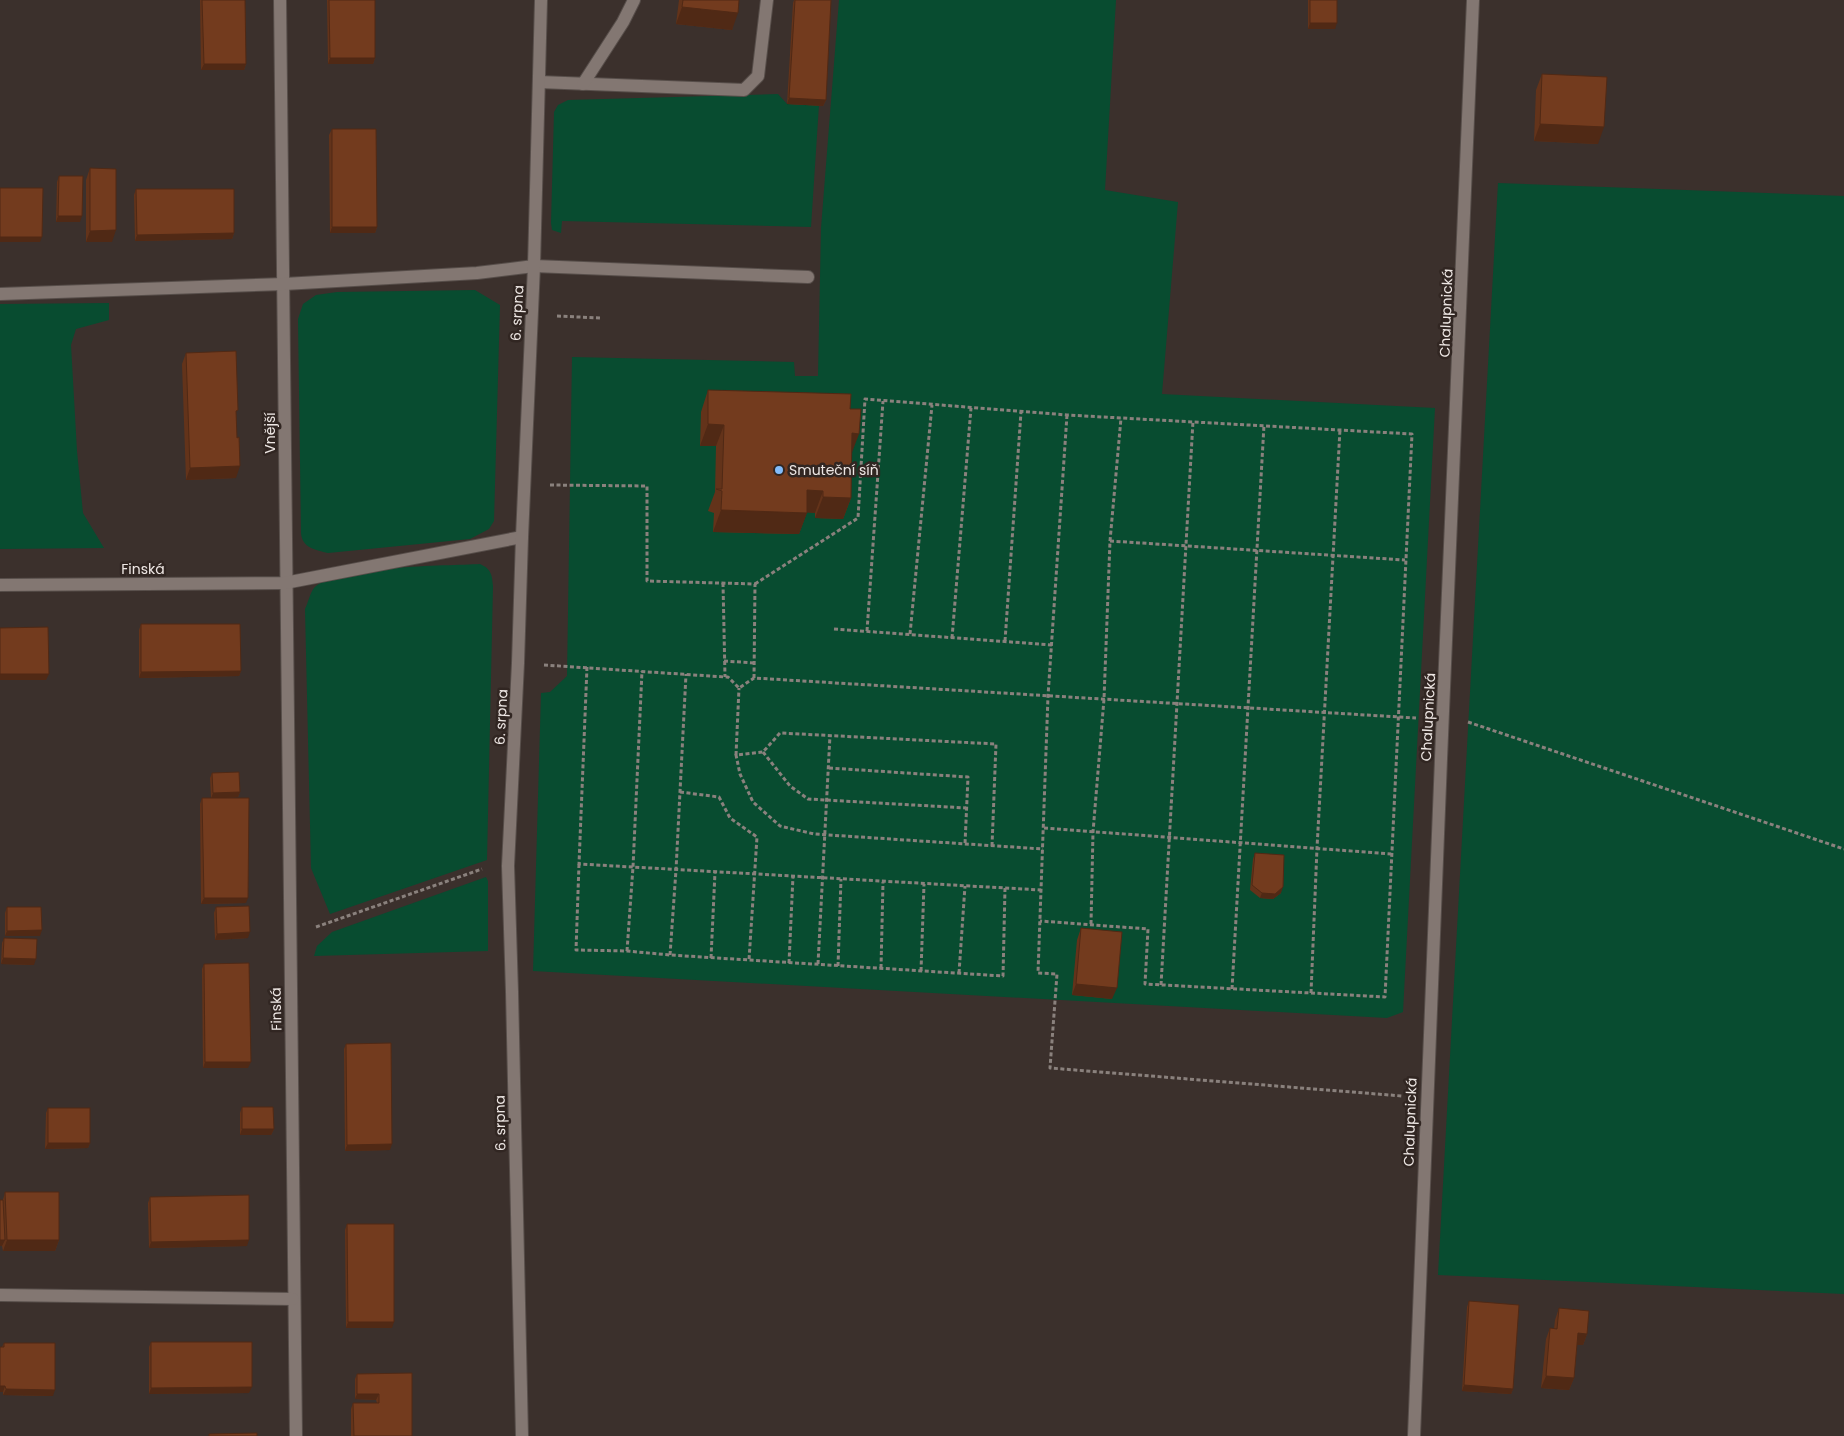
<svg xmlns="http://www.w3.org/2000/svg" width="1844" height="1436" font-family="Poppins,sans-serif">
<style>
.green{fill:#084c30}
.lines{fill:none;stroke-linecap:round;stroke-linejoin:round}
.lane-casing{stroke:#574e4a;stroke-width:14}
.street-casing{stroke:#574e4a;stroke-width:14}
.path{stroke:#8a817d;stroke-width:3;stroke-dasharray:4 2.5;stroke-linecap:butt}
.lane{stroke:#837772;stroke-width:12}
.street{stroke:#837772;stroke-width:12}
.wall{fill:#63331a}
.shaded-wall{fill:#502915}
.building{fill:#733b1e;stroke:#502915}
.poi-dot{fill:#82bcfa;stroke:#312622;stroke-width:2}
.labels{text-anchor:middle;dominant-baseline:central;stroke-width:5;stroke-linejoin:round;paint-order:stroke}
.street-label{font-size:14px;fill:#eee7e4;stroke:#312622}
.poi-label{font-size:14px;fill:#eee7e4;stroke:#312622;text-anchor:start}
</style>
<rect width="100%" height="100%" fill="#3b302c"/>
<g class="green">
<path d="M 839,0 L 1116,0 L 1105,190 L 1178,202 L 1162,394 L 1435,408 L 1403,1012 L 1387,1018 L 533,971 L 541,693 L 550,692 L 567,676 L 572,357 L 794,362 L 795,376 L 818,376 L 821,228 Z"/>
<path d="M 778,94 L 787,104 L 819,105 L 811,227 L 562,221 L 561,233 L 552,230 L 551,223 L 554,112 L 558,105 L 568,100 Z"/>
<path d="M 1498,183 L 1844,196 L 1844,1294 L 1438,1275 Z"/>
<path d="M 475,290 L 500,305 L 494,521 L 489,529 L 470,539 L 328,553 C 316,550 302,548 301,533 L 298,319 L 303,304 L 316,295 L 337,292 Z"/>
<path d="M 109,303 L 109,320 L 76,329 L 71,345 L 77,451 L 83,513 L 104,548 L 0,549 L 0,304 Z"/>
<path d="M 480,564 C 491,569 492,574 493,586 L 487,860 L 330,914 L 311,868 L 305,609 C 308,603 310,593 314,588 C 335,565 447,566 480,564 Z"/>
<path d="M 486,877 L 488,881 L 488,951 L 314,956 L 317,946 L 332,932 Z"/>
</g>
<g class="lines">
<g class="lane-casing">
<g id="lane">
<path d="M 539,82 L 744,90 L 758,76 L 767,0"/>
<path d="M 583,84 L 623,22 L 634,0"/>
<path d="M 534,266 L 808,277"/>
</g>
</g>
<g class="street-casing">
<g id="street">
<path d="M 280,0 L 296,1436"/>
<path d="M 0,294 L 284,284 L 477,273 L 534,266"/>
<path d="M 0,585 L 285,583 L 522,537"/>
<path d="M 0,1295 L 293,1299"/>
<path d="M 522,1436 L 512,992 L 508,866 L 518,663 L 522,537 L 534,266 L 541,0"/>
<path d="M 1414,1436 C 1431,957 1454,479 1473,0"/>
</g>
</g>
<g class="path">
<path d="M 557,316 L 600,318"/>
<path d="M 1067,415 L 1048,696 L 1038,973 L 1057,974 L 1050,1068 L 1402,1096"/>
<path d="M 550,485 L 647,486 L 647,581 L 755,584 L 754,678"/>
<path d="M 1110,541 L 1405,560"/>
<path d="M 723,583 L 725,677"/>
<path d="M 755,584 L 858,518 L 865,399 L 1067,415 L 1412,434 L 1385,997 L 1145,984 L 1148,929 L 1040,921"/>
<path d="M 834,629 L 1052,645"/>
<path d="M 867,631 L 883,401"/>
<path d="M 910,634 L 932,405"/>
<path d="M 952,638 L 971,408"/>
<path d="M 1005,641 L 1021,412"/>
<path d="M 724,661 L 755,663"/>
<path d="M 544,665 L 725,677 L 728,677 L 739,688 L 754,678 L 1416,718"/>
<path d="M 587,667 L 579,864 L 1041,890"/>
<path d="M 1468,722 L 1844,849"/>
<path d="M 763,752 L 790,786 L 808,799 L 966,808"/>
<path d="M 736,755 L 739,688"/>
<path d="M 829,768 L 968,777 L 965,844"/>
<path d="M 680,792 L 719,797 L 730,818 L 757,837 L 749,960"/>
<path d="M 1044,828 L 1391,854"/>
<path d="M 992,846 L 996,744 L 780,733 L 763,752 L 736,755 L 740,774 L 753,802 L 780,826 L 814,834 L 1043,849"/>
<path d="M 579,864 L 576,950 L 627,951 L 670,955 L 1003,976 L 1005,888"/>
<path d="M 1091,924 L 1093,832 L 1104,699 L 1110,541 L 1121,418"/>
<path d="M 316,927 L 482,869"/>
<path d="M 627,951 L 633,867 L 642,671"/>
<path d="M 670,955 L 676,870 L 686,674"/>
<path d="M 711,958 L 715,872"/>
<path d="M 789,963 L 793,876"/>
<path d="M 818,964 L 830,735"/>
<path d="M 838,966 L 841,879"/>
<path d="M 881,968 L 883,882"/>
<path d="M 921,971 L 924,884"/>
<path d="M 959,973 L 965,886"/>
<path d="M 1161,985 L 1193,421"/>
<path d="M 1232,989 L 1264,425"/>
<path d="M 1311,993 L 1317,848 L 1340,429"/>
</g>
<use href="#lane" class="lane"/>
<use href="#street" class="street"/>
</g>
<g class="wall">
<path d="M 200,0 L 245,0 L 246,64 L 244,70 L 201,70 Z"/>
<path d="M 327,0 L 375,0 L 375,58 L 373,64 L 328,64 Z"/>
<path d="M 679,0 L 739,0 L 732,30 L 676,24 Z"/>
<path d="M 794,0 L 831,0 L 826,100 L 823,106 L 787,104 L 793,3 Z"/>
<path d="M 1308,0 L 1337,0 L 1335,29 L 1308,29 Z"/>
<path d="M 1542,74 L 1598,144 L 1534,141 L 1536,90 Z"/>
<path d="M 332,129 L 377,227 L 375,233 L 330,233 L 329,135 Z"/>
<path d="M 90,168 L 112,242 L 86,242 L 86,180 Z"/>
<path d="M 59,176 L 80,222 L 56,222 L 57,182 Z"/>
<path d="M 136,189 L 234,233 L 232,239 L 135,241 L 134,195 Z"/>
<path d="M 186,353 L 236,418 L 236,478 L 186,480 L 182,364 Z"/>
<path d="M 708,390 L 850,409 L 851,455 L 851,498 L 843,519 L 815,518 L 815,513 L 807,512 L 799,534 L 713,532 L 714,513 L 708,511 L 715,492 L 716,446 L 700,446 L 701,412 Z"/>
<path d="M 141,624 L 241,671 L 239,676 L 139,678 L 139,630 Z"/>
<path d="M 212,773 L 240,792 L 238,797 L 224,798 L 246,903 L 201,904 L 200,804 L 202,798 L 211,798 L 210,778 Z"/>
<path d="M 1255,853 L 1281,893 L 1273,899 L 1260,898 L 1250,890 L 1253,859 Z"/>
<path d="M 7,907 L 40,936 L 5,936 L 5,913 Z"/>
<path d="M 216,907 L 248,938 L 215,940 L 214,913 Z"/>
<path d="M 1081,928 L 1112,999 L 1072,995 L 1077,940 Z"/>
<path d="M 4,938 L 34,965 L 1,964 L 2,943 Z"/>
<path d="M 204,964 L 248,1068 L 203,1068 L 202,969 Z"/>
<path d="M 346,1044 L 390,1150 L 345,1151 L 344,1049 Z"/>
<path d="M 242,1107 L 274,1129 L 271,1135 L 240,1135 L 240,1113 Z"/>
<path d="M 48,1108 L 90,1143 L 88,1148 L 45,1149 L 46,1113 Z"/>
<path d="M 5,1192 L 59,1240 L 55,1251 L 3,1251 L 2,1246 L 0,1246 L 0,1200 L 3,1200 Z"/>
<path d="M 150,1197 L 247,1246 L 149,1248 L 148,1203 Z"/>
<path d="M 347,1224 L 392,1328 L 346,1328 L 345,1230 Z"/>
<path d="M 1469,1301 L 1513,1389 L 1511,1394 L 1462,1391 L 1467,1307 Z"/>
<path d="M 1559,1308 L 1587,1334 L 1583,1345 L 1577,1345 L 1574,1378 L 1569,1390 L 1541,1388 L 1546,1339 L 1550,1328 L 1554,1329 L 1555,1320 Z"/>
<path d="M 151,1342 L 249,1393 L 149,1394 L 149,1347 Z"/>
<path d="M 4,1343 L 53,1396 L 3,1395 L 3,1392 L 2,1347 Z"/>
<path d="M 412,1373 L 412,1436 L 351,1436 L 351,1409 L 353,1403 L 377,1403 L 376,1400 L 355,1399 L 355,1379 L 357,1374 Z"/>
</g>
<g class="shaded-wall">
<path d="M 682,7 L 738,13 L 732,30 L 676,24 Z"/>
<path d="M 1310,23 L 1337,23 L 1335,29 L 1308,29 Z"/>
<path d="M 330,58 L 375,58 L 373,64 L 328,64 Z"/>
<path d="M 204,64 L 246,64 L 244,70 L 201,70 Z"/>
<path d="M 789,98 L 826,100 L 823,106 L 787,104 Z"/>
<path d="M 1540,124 L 1604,127 L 1598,144 L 1534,141 Z"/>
<path d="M 58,216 L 82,216 L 80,222 L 56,222 Z"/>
<path d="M 332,227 L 377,227 L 375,233 L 330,233 Z"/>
<path d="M 116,230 L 112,242 L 86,242 L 90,231 Z"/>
<path d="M 234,233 L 232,239 L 135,241 L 137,235 Z"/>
<path d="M 0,237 L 42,237 L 40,242 L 0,242 Z"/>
<path d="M 708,424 L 724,425 L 716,446 L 700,446 Z"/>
<path d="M 852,433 L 859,434 L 851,455 Z"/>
<path d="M 240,466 L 236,478 L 186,480 L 190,468 Z"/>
<path d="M 807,490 L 823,491 L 815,513 L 800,512 Z"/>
<path d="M 823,497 L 851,498 L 843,519 L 815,518 Z"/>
<path d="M 721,510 L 807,513 L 799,534 L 713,532 Z"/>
<path d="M 241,671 L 239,676 L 139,678 L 141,672 Z"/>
<path d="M 0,674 L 49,674 L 46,680 L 0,680 Z"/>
<path d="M 240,792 L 238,797 L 211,799 L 213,793 Z"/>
<path d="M 1283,887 L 1281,893 L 1273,899 L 1260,898 L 1262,893 Z"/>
<path d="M 204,898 L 248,898 L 246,903 L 201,904 Z"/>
<path d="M 42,930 L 40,936 L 5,936 L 7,931 Z"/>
<path d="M 250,932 L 248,938 L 215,940 L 217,934 Z"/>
<path d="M 3,958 L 36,959 L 34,965 L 1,964 Z"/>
<path d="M 1076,984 L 1117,988 L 1112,999 L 1072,995 Z"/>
<path d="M 205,1062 L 251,1062 L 248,1068 L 203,1068 Z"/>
<path d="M 242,1129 L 274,1129 L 271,1135 L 240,1135 Z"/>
<path d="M 48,1143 L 90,1143 L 88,1148 L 45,1149 Z"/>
<path d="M 392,1144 L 390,1150 L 345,1151 L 347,1145 Z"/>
<path d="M 0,1240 L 5,1240 L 2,1246 L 0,1246 Z"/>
<path d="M 7,1240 L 59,1240 L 55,1251 L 3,1251 Z"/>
<path d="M 249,1240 L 247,1246 L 149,1248 L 151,1242 Z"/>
<path d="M 348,1322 L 394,1322 L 392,1328 L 346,1328 Z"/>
<path d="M 1578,1333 L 1587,1334 L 1583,1345 L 1574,1345 Z"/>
<path d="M 1546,1376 L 1574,1378 L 1569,1390 L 1541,1388 Z"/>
<path d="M 1464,1385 L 1513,1389 L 1511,1394 L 1462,1391 Z"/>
<path d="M 0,1386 L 5,1386 L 3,1392 L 0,1392 Z"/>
<path d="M 252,1387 L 249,1393 L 149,1394 L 151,1388 Z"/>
<path d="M 6,1389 L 55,1390 L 53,1396 L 3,1395 Z"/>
<path d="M 357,1394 L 379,1394 L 376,1400 L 355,1399 Z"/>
</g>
<g class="building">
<path d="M 202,0 L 245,0 L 246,64 L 204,64 Z"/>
<path d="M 329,0 L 375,0 L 375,58 L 330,58 Z"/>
<path d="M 683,0 L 739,0 L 738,13 L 682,7 Z"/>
<path d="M 795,0 L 831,0 L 826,100 L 789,98 Z"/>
<rect x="1310" y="0" width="27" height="23"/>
<path d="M 1542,74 L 1607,77 L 1604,127 L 1540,124 Z"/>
<path d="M 332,129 L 376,129 L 377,227 L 332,227 Z"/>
<path d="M 90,168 L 116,169 L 116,230 L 90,231 Z"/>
<path d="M 59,176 L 83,176 L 82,216 L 58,216 Z"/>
<path d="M 0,188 L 43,188 L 42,237 L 0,237 Z"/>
<path d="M 136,189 L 234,189 L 234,233 L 137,235 Z"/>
<path d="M 236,351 L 238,410 L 236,411 L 237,438 L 239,437 L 240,466 L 190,468 L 186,353 Z"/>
<path d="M 708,390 L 851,394 L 850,409 L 861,409 L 859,434 L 852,433 L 851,498 L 823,497 L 823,491 L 807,490 L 807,513 L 721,510 L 722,491 L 716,489 L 722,489 L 724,425 L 708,424 Z"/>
<path d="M 141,624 L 240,624 L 241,671 L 141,672 Z"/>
<path d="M 48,627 L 49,674 L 0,674 L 0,628 Z"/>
<path d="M 239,772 L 240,792 L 213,793 L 212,773 Z"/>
<path d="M 202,798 L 249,798 L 248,898 L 204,898 Z"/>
<path d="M 1255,853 L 1284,855 L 1283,887 L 1275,894 L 1262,893 L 1252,885 Z"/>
<path d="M 249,906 L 250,932 L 217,934 L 216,907 Z"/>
<path d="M 7,907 L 41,907 L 42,930 L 7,931 Z"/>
<path d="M 1081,928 L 1122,932 L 1117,988 L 1076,984 Z"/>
<path d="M 4,938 L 37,939 L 36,959 L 3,958 Z"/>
<path d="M 249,963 L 251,1062 L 205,1062 L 204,964 Z"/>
<path d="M 391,1043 L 392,1144 L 347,1145 L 346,1044 Z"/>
<path d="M 242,1107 L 273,1107 L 274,1129 L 242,1129 Z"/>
<rect x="48" y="1108" width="42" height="35"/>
<path d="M 5,1192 L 59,1192 L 59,1240 L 7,1240 Z"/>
<path d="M 249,1195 L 249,1240 L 151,1242 L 150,1197 Z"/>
<path d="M 0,1200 L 3,1200 L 5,1240 L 0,1240 Z"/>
<path d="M 347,1224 L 394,1224 L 394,1322 L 348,1322 Z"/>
<path d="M 1469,1301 L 1519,1305 L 1513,1389 L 1464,1385 Z"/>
<path d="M 1559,1308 L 1589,1311 L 1587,1334 L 1578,1333 L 1574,1378 L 1546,1376 L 1550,1328 L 1557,1329 Z"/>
<path d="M 151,1342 L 252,1342 L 252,1387 L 151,1388 Z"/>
<path d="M 4,1343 L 55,1343 L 55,1390 L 6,1389 L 5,1386 L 0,1386 L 0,1347 L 4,1347 Z"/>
<path d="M 412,1373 L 412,1436 L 354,1436 L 353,1403 L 379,1403 L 379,1394 L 357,1394 L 357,1374 Z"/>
<path d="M 257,1433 L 257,1436 L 209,1436 L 209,1434 Z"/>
</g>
<circle class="poi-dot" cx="779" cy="470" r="5"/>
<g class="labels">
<g class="street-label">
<text transform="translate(517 313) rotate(-87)">6. srpna</text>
<text transform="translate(1446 313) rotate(-88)">Chalupnická</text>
<text transform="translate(270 433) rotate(-90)">Vnější</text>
<text x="143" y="569">Finská</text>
<text transform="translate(501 717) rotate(-87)">6. srpna</text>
<text transform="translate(1428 717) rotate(-87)">Chalupnická</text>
<text transform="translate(276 1009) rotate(-91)">Finská</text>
<text transform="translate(1410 1122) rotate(-88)">Chalupnická</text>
<text transform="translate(500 1123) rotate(-91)">6. srpna</text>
</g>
<g class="poi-label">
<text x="789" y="470">Smuteční síň</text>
</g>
</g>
</svg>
